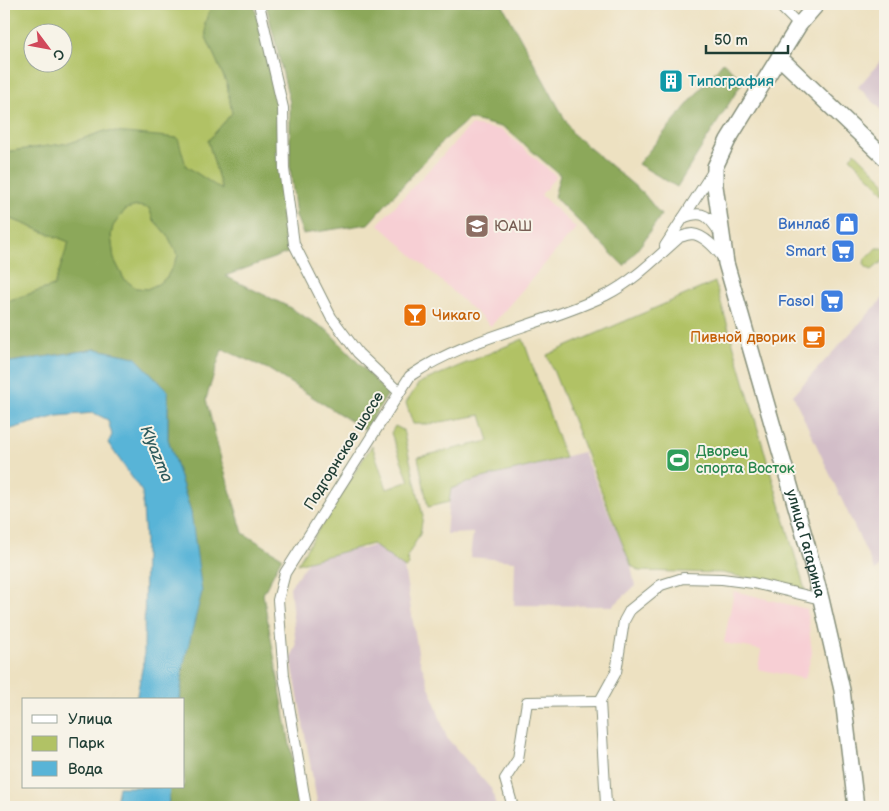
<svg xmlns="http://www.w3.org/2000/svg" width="889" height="811" font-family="'Balsamiq Sans',sans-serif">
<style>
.built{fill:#f7cfd4}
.industrial{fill:#d2bdc8}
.green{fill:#b1c265;stroke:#68804c;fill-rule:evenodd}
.forest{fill:#8ca85a;stroke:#567247;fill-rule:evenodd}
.water{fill:#59b4d7;stroke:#3c7886}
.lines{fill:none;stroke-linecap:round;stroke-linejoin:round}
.street-casing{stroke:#868f7a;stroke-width:12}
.secondary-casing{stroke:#868f7a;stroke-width:18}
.street{stroke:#fff;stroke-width:10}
.secondary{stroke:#fff;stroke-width:15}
.labels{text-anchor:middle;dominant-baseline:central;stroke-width:4;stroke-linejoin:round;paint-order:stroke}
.culture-label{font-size:15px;fill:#0d838f;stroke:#f7f3e8;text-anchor:start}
.shop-label{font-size:15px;fill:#366cbe;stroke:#f7f3e8;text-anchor:end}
.education-label{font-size:15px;fill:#785e54;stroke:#f7f3e8;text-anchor:start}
.food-label{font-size:15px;fill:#c56008;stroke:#f7f3e8;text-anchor:start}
.street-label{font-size:15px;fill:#1f3d34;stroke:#f7f3e8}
.leisure-label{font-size:15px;fill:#27864d;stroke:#f7f3e8;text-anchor:start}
.water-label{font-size:16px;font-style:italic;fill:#2e5b5d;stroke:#f7f3e8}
</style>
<rect width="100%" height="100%" fill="#f7f3e8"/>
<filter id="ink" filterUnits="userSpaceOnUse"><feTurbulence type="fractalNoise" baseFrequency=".02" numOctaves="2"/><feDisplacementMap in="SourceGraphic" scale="10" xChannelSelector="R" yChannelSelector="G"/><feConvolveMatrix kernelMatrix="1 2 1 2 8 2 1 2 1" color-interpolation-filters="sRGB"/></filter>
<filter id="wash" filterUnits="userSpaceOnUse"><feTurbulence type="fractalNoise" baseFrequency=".0096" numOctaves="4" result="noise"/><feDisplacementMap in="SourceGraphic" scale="20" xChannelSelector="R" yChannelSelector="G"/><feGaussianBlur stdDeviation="1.12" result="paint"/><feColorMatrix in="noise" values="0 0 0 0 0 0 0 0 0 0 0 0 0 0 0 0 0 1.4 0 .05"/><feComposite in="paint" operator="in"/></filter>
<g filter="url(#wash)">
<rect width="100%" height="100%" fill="#ede1c1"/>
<g class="built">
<path d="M 471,125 L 502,130 L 556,176 L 541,195 L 576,228 L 491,326 L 378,224 Z"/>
<path d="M 734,591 L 807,609 L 812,653 L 805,679 L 758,669 L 761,650 L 724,643 Z"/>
</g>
<g class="industrial">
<path d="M 885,56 L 885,113 L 858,87 Z"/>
<path d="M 885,296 L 885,559 L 875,571 L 793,395 Z"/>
<path d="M 583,452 L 631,565 L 635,586 L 613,606 L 514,605 L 515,561 L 470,557 L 473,533 L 446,534 L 450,489 L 478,479 Z"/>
<path d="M 399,537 L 419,658 L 447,738 L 492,790 L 496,807 L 318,807 L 291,657 L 296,647 L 290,587 L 316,550 L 363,549 Z"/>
</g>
<g class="green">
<path d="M 4,4 L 212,4 L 205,23 L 206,37 L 227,84 L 232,113 L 208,141 L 222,190 L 186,166 L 105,131 L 70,143 L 4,152 ZM 32,32 L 62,32 L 62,62 L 32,62 Z"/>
<path d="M 855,152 L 885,182 L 885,193 L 850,158 Z"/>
<path d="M 137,206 L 149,208 L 153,219 L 168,236 L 178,256 L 167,277 L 158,284 L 147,289 L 136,288 L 124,279 L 114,259 L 111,236 L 113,226 L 126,209 Z"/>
<path d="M 4,216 L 69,242 L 54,286 L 4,302 Z"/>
<path d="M 877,248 L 883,248 L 885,250 L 885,259 L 872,270 L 867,268 L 864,264 L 865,259 Z"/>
<path d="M 715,282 L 805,590 L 722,573 L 639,571 L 631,565 L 547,355 Z"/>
<path d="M 523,339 L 565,458 L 478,479 L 451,489 L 449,502 L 428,507 L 418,457 L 489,441 L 481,415 L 429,424 L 413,424 L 406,403 L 419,383 Z"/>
<path d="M 395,426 L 403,430 L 423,516 L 420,534 L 407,557 L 409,565 L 405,568 L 372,544 L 297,564 L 372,445 L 387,489 L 409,481 L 391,433 Z"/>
</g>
<g class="forest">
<path d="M 212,4 L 254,4 L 276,99 L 279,170 L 290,252 L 225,276 L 287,306 L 328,331 L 388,394 L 365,430 L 268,369 L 222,349 L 206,399 L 222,463 L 243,533 L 282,557 L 263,594 L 301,807 L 168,807 L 170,787 L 184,787 L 184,700 L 180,700 L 183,668 L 191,512 L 168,439 L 168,391 L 135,357 L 96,349 L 4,363 L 4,302 L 54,286 L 69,242 L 4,216 L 4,152 L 70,143 L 105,131 L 178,138 L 186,166 L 222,190 L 208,141 L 232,113 L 227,84 L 206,37 L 205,23 ZM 137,206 L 149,208 L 153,219 L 168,236 L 178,256 L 167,277 L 158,284 L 147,289 L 136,288 L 124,279 L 114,259 L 111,236 L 113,226 L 126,209 Z"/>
<path d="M 266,4 L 502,4 L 573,134 L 643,193 L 661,215 L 643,242 L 624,266 L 554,197 L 560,175 L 505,128 L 469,119 L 443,141 L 368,224 L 303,234 L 296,216 L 290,166 L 290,103 Z"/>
<path d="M 723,62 L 743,81 L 677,187 L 638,164 Z"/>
</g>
<g class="water">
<path d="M 96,349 L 135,357 L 168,391 L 168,439 L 191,512 L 202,592 L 183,667 L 180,700 L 136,700 L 144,659 L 145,539 L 142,492 L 108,443 L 112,435 L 108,420 L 94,413 L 57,416 L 4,431 L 4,363 Z"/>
<path d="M 119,787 L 170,787 L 168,807 L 115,807 Z"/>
</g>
</g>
<g filter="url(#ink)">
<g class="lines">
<g class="street-casing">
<g id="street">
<path d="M 259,4 L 283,108 L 284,169 L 294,244 L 331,317 L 358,353 L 399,392"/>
<path d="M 778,4 L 799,25"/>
<path d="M 683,218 C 704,209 709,217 720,233"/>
<path d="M 665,246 L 714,170"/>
<path d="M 306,807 L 284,676 L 278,600 L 285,573 L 410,376 C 468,336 542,326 606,295 C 634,281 657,257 680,237 C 684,236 689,234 692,234 C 705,235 717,250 724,259"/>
<path d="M 513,807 L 505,779 L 518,759 L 527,702 L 600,701"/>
<path d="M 610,807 L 606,804 L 600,701 L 616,672 L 624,621 L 630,610 L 661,585 L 683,578 L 722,579 L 753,583 L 821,599"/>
</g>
</g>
<g class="secondary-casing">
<g id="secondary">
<path id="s1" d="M 817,4 L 799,25 L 728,140 L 715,167 L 715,186 L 726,263 L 807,545 L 821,599 L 842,690 L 856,807"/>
<path d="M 779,57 L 885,158"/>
</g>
</g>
<use href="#street" class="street"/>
<use href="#secondary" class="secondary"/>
</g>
</g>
<defs>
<g id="building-square" transform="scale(1.25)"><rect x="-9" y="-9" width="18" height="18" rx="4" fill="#0f9aa8" stroke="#f7f3e8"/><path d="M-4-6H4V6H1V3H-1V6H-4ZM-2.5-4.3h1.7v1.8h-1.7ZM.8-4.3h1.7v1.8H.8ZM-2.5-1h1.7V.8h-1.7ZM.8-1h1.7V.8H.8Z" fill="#fff"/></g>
<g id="shop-square" transform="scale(1.25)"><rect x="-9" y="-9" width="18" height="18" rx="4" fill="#3f7fe0" stroke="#f7f3e8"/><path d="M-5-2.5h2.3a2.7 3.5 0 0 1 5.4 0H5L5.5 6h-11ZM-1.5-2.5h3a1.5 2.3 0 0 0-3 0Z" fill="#fff"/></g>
<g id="university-square" transform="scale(1.25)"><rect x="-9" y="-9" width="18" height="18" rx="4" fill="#8d6e63" stroke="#f7f3e8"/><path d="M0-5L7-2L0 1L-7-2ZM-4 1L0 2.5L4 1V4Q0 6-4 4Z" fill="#fff"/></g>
<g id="supermarket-square" transform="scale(1.25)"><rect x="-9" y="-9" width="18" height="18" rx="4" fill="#3f7fe0" stroke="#f7f3e8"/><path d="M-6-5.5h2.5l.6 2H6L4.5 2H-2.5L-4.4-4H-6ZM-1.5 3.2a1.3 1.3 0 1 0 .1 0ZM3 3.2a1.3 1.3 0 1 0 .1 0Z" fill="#fff"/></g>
<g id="bar-square" transform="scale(1.25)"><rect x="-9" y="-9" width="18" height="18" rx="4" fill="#e8710a" stroke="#f7f3e8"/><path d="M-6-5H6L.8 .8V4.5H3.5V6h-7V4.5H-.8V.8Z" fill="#fff"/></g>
<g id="cafe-square" transform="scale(1.25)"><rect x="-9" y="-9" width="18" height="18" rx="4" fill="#e8710a" stroke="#f7f3e8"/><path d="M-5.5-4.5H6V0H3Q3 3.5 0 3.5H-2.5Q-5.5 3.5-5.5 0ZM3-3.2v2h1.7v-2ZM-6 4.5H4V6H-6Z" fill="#fff"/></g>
<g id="stadium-square" transform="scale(1.25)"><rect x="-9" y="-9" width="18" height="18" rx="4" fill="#2e9e5b" stroke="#f7f3e8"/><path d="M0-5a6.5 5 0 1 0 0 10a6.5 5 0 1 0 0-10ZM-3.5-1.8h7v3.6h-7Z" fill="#fff"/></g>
</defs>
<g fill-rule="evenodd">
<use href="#building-square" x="671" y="81"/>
<use href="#shop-square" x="847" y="224"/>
<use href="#university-square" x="477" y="226"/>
<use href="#supermarket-square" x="843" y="251"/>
<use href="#supermarket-square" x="832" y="301"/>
<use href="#bar-square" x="415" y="315"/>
<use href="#cafe-square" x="814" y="337"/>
<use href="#stadium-square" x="678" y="460"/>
</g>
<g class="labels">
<g class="culture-label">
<text x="688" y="81">Типография</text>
</g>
<g class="shop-label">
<text x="830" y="224">Винлаб</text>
<text x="826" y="251">Smart</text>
<text x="814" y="301">Fasol</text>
</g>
<g class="education-label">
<text x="494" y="226">ЮАШ</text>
</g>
<g class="food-label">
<text x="432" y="315">Чикаго</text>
<text x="796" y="337" text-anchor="end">Пивной дворик</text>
</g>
<g class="street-label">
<text transform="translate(344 451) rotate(-58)">Подгорнское шоссе</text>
<text stroke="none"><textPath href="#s1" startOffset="581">улица Гагарина</textPath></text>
</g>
<g class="leisure-label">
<text x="696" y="451">Дворец<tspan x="696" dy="17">спорта Восток</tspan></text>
</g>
<g class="water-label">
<text transform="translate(156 454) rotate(67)">Klyazma</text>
</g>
</g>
<rect width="889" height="811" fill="none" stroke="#f7f3e8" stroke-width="20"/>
<rect x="22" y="698" width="162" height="90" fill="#f7f3e8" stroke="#a1aaa0"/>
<rect x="32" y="715" width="25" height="8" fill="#ffffff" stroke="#a1aaa0"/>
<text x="68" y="724" font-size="15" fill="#1f3d34">Улица</text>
<rect x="32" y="736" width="25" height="15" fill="#b1c265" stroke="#a1aaa0"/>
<text x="68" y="748" font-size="15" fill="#1f3d34">Парк</text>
<rect x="32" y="761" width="25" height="15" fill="#59b4d7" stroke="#a1aaa0"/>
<text x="68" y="774" font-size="15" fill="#1f3d34">Вода</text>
<g transform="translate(48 48) rotate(122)"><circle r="24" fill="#f7f3e8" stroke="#a1aaa0"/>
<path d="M0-4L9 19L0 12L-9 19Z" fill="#d1495b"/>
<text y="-8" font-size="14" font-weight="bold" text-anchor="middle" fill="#1f3d34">С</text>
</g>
<path d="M706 45v8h82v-8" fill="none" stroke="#1f3d34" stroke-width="2.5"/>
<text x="714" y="45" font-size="15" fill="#1f3d34" stroke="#f7f3e8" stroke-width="4" paint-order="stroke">50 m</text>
</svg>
